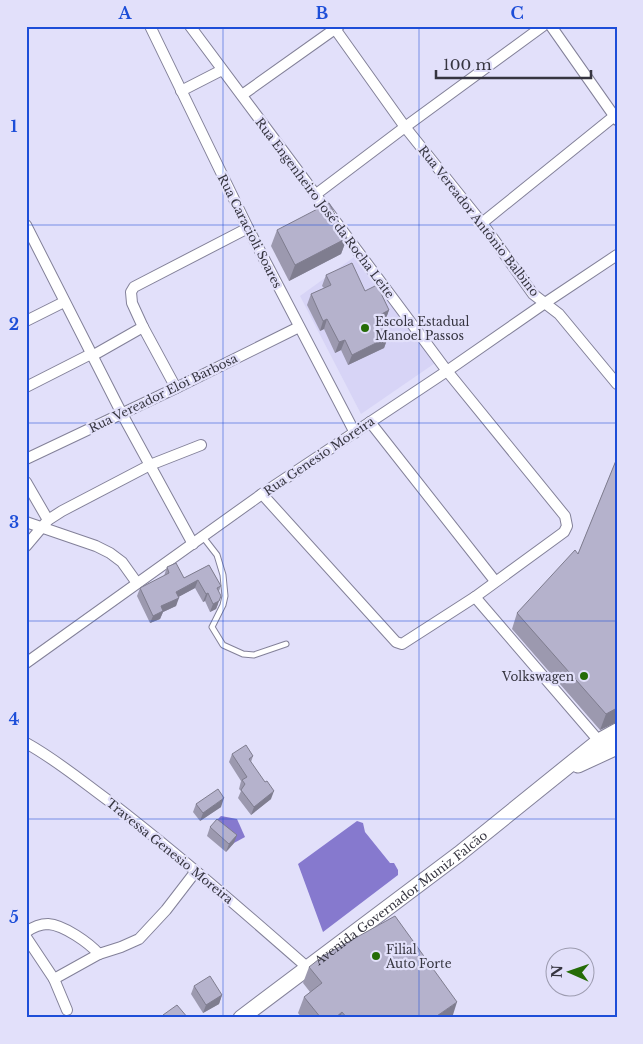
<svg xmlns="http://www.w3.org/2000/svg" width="643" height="1044" font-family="'Libre Baskerville',serif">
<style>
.built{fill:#d7d4f6}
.water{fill:#8679ce}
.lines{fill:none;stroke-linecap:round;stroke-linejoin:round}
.service-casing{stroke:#838199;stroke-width:7}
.minor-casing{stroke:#838199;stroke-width:12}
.secondary-casing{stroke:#838199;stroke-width:17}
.service{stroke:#fff;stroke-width:5}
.minor{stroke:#fff;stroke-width:10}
.secondary{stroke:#fff;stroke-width:15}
.wall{fill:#9c99af}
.shaded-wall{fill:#7f7d8f}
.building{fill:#b5b2cc;stroke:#7f7d8f}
.grid{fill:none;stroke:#1d4ed8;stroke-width:1;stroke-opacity:0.55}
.poi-dot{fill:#256c07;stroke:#e2e0fa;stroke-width:2}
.labels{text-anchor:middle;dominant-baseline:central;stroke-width:4.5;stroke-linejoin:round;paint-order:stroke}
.street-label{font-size:12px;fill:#363540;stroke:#e2e0fa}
.poi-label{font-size:12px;fill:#363540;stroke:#e2e0fa;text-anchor:start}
.neatline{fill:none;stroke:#1d4ed8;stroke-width:2}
.grid-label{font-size:16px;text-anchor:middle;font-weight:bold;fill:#1d4ed8}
</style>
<rect width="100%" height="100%" fill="#e2e0fa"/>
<path class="built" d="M 357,255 L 438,361 L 361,414 L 300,296 Z"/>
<g class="water">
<path d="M 221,816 L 237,819 L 245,837 L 234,843 L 220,831 L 217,820 Z"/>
<path d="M 357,821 L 363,823 L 365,832 L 390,863 L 394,863 L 398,870 L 398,875 L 323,932 L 298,864 Z"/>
</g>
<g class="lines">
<g class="service-casing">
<path id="service" d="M 203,537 L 217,555 L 223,575 L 225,596 L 223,605 L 212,627 L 223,645 L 243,654 L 254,655 L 286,644"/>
</g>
<g class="minor-casing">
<g id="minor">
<path d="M 150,26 L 248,228 L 355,433"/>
<path d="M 190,26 L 447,371 L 565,516 L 567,526 L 564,532 L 475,597 L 402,644 L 396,642 L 262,494"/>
<path d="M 333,26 L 405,127 L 482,223 L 533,294 L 559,314 L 617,384"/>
<path d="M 551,26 L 617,120"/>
<path d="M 181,91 L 222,70"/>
<path d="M 242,95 L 339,26"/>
<path d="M 315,195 L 405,127 L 543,26"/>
<path d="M 482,223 L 617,114"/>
<path d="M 26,225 L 122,414 L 193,544"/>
<path d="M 26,321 L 64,302"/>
<path d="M 92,356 L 143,327"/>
<path d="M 26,387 L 91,354"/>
<path d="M 176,388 L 143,327 L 132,303 L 131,292 L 134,287 L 248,228"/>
<path d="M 370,422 L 495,581"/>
<path d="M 26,459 L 176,388 L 299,327"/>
<path d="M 26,482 L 48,520"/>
<path d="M 26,522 L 96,546 L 110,553 L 122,562 L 137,583"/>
<path d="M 26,546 L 48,520 L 62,511 L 150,465 L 201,445"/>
<path d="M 475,597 L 599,741"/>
<path d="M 26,663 L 262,494 L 447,371 L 545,303 L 617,255"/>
<path d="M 26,743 C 57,760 84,783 113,804 C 180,856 244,912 308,968"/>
<path d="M 26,932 C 33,927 40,924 48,924 C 64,925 89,943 99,954"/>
<path d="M 26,937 L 54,979 L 67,1010"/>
<path d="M 54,979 L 99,954 L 121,947 L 139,939 L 166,910 L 196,871"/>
</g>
</g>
<g class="secondary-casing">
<g id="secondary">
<path d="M 578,765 L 617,747"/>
<path id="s1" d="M 241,1018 L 459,854 L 599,741 L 617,731"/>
</g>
</g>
<use href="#service" class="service"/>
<use href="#minor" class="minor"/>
<use href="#secondary" class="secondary"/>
</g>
<g class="wall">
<path d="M 277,230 L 347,238 L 341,254 L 289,281 L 271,246 Z"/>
<path d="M 326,275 L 365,291 L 389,310 L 385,321 L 381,323 L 388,337 L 384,348 L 348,365 L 341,350 L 335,353 L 324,329 L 320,331 L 307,305 L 311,294 L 324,288 L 322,286 Z"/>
<path d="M 617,458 L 617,722 L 600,730 L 512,629 L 517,613 L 578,554 Z"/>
<path d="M 209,565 L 221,586 L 219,591 L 218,604 L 216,609 L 210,612 L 205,601 L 203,602 L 195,588 L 178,597 L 176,606 L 163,612 L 160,619 L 150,623 L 137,596 L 140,588 L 164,576 L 167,567 L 184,578 Z"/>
<path d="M 232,754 L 253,756 L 251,762 L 271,799 L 251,815 L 238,798 L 241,791 L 239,789 L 241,781 L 229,762 Z"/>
<path d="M 196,804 L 221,807 L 200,821 L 193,812 Z"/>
<path d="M 210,827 L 234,843 L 226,852 L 207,836 Z"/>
<path d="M 309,967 L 452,1018 L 302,1018 L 298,1013 L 304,997 L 310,992 L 303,983 Z"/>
<path d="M 194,986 L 222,995 L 219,1004 L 203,1013 L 191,994 Z"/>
</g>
<g class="shaded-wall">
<path d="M 347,238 L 341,254 L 289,281 L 295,265 Z"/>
<path d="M 389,310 L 385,321 L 374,327 L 378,316 Z"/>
<path d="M 327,319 L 324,329 L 320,331 L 323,321 Z"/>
<path d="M 388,337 L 384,348 L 348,365 L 352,355 Z"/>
<path d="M 345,340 L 341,350 L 335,353 L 339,342 Z"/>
<path d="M 198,580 L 195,588 L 173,600 L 176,592 Z"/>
<path d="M 208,593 L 205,601 L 203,602 L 206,594 Z"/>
<path d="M 221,596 L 216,609 L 210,612 L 213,604 Z"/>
<path d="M 179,598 L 176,606 L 163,612 L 160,619 L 150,623 L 153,616 L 161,606 Z"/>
<path d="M 617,708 L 617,722 L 600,730 L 606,714 Z"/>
<path d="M 274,791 L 271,799 L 251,815 L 254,807 Z"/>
<path d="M 224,798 L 221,807 L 200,821 L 203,813 Z"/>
<path d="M 237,835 L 234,843 L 226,852 L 229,844 Z"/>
<path d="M 222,995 L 219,1004 L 203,1013 L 206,1005 Z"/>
<path d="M 457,1002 L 452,1018 L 434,1018 Z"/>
<path d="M 342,1012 L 340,1018 L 335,1018 Z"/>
</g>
<g class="building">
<path d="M 329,203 L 347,238 L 295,265 L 277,230 Z"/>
<path d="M 352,263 L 365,291 L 377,285 L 389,310 L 378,316 L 388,337 L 352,355 L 345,340 L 339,342 L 327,319 L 323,321 L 311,294 L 331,285 L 326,275 Z"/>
<path d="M 617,458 L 617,708 L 606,714 L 517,613 L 575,550 L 578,554 Z"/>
<path d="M 176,563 L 184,578 L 209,565 L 221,586 L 217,588 L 221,596 L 219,601 L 213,604 L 208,593 L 206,594 L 198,580 L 176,592 L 179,598 L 161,606 L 163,611 L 153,616 L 140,588 L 169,573 L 167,567 Z"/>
<path d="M 246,745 L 253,756 L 249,759 L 265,782 L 267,781 L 274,791 L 254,807 L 241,790 L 245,784 L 242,780 L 247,777 L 232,754 Z"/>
<path d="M 218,789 L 224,798 L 203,813 L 196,804 Z"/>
<path d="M 217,819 L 237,835 L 229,844 L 210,827 Z"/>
<path d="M 395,916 L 457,1002 L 434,1018 L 347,1018 L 342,1012 L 335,1018 L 321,1018 L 304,997 L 322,983 L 309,967 L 323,956 Z"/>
<path d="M 210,976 L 222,995 L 206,1005 L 194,986 Z"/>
<path d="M 177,1005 L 188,1018 L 165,1018 L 163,1015 Z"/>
</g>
<path class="grid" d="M 223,26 L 223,1018M 419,26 L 419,1018M 26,225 L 617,225M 26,423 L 617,423M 26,621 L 617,621M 26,819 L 617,819"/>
<g class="poi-dot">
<circle cx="365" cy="328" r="5"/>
<circle cx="584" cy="676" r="5"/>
<circle cx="376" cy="956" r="5"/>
</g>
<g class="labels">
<g class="street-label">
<text transform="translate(325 208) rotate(53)">Rua Engenheiro José da Rocha Leite</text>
<text transform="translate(479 221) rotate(52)">Rua Vereador Antônio Balbino</text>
<text transform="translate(250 231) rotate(63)">Rua Caracioli Soares</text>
<text transform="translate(163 393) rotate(-26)">Rua Vereador Eloi Barbosa</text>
<text transform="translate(319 456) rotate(-34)">Rua Genesio Moreira</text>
<text transform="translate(170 851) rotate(39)">Travessa Genesio Moreira</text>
<text stroke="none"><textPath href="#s1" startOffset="200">Avenida Governador Muniz Falcão</textPath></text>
</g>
<g class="poi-label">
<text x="375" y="321">Escola Estadual<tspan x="375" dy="14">Manoel Passos</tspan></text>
<text x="574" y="676" text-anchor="end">Volkswagen</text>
<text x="386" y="949">Filial<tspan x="386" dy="14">Auto Forte</tspan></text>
</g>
</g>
<rect width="643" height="1044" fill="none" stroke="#e2e0fa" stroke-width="55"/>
<g transform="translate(570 972) rotate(272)"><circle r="24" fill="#e2e0fa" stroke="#9d9cb0"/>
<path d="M0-4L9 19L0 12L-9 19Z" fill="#256c07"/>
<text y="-8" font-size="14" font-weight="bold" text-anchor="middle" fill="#363540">N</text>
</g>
<path d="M436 70v8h155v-8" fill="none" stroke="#363540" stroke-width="2.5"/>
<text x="443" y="70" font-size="15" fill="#363540" stroke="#e2e0fa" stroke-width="4" paint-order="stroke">100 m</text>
<rect x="28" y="28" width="588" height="988" class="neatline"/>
<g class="grid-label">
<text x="125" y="19">A</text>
<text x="322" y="19">B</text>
<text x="517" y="19">C</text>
<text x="14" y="132">1</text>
<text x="14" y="330">2</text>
<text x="14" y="528">3</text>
<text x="14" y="725">4</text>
<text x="14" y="923">5</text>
</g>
</svg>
